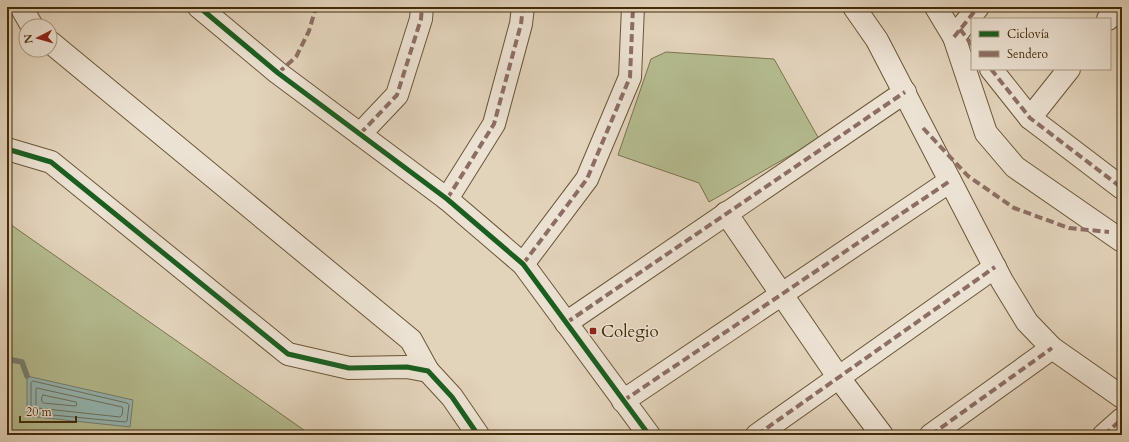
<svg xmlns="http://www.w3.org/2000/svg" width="1129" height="442" font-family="Cardo,serif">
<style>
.green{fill:#b4bc90;stroke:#7c744c}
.water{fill:#95b7b4;stroke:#747f70}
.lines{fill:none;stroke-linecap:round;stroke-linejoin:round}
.shore{stroke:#6c725e;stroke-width:1}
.stream{stroke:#747f70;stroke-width:5.5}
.minor-casing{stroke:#6b5636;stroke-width:24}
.minor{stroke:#ece2d3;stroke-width:22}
.quiet{stroke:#8d6e63;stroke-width:4;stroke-dasharray:8 4;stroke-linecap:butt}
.cycleway-casing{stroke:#ece2d3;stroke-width:8}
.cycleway{stroke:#1b5e20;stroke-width:5}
.poi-dot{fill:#8f2418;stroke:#ece2d3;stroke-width:1.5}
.labels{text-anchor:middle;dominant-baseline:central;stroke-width:3;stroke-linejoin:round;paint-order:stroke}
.poi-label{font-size:17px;fill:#432c09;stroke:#ece2d3;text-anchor:start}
</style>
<rect width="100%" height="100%" fill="#e2d3bb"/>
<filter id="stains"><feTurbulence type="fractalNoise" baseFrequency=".005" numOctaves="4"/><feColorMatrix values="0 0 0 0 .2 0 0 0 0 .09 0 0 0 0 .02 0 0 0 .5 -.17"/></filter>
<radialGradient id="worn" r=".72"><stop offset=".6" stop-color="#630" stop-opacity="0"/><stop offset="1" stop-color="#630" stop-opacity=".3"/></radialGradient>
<g class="green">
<path d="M 666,52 L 774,59 L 819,139 L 709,202 L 699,183 L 618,155 L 651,59 Z"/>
<path d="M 7,222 L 311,435 L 7,435 Z"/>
</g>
<path class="water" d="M 27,376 L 133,400 L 130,427 L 27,416 Z"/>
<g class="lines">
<g class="shore">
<path d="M 33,381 L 127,403 L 129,405 L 127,421 L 125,422 L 32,413 L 31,411 L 31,383 Z"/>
<path d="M 37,388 L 122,407 L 123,408 L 122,415 L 120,417 L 37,408 L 36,406 L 36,389 Z"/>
<path d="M 43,395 L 76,402 L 77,405 L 75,406 L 43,403 C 41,401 41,397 43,395 Z"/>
</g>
<path class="stream" d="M 7,359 L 22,362 L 27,376"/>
<g class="minor-casing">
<g id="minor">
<path d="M 21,7 L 32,26"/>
<path d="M 199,7 L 278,73 L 447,199 L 523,264 L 649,435"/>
<path d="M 854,7 L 877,40 L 1002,281 L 1027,322 L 1052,348 L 1122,397"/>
<path d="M 936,7 L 954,37 L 986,133 L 1015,167 L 1122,241"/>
<path d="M 1108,19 L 1118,7"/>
<path d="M 954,37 L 978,7"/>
<path d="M 50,42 L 411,340 L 428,371"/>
<path d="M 991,69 L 1030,118 L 1122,188"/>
<path d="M 1030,118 L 1069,69"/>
<path d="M 360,134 L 397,95 L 421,19 L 422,7"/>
<path d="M 7,149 L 51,162 L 288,354 L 349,368 L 407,367 L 428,371 L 452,397 L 478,435"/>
<path d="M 447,199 L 494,124 L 521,24 L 523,7"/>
<path d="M 726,213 L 839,378 L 882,435"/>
<path d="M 523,264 L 587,179 L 630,77 L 633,7"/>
<path d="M 566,323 L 905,92"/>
<path d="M 623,401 L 950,181"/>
<path d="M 757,435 L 995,267"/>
<path d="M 931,435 L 1052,348"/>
<path d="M 1104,435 L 1122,419"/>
</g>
</g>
<use href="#minor" class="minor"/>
<g class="quiet">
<path d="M 960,29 L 972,45"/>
<path d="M 954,37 L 978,7"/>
<path d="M 991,69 L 1030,118 L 1122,188"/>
<path d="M 278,73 L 296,57 L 309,31 L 316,7"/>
<path d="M 923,128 L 968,176 L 1014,208 L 1069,228 L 1109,232"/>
<path d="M 360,134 L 397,95 L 421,19 L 422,7"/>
<path d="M 447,199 L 494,124 L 521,24 L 523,7"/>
<path d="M 523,264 L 587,179 L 630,77 L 633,7"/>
<path d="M 566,323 L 905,92"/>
<path d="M 623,401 L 950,181"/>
<path d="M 757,435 L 995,267"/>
<path d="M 931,435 L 1052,348"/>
<path d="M 1104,435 L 1122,419"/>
</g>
<g class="cycleway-casing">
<g id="cycleway">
<path d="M 199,7 L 278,73 L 447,199 L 523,264 L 649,435"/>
<path d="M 7,149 L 51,162 L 288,354 L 349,368 L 407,367 L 428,371 L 452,397 L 478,435"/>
</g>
</g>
<use href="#cycleway" class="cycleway"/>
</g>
<rect class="poi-dot" x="589" y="327" width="8" height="8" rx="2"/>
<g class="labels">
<g class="poi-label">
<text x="601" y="331">Colegio</text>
</g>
</g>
<rect width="1129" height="442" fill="none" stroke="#e2d3bb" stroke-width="24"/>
<rect x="8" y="8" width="1113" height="426" fill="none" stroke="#432c09" stroke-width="2"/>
<rect x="12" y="12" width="1105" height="418" fill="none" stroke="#432c09"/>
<rect x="971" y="18" width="140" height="52" fill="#ece2d3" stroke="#a89982"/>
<rect x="979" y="31" width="20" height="6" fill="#1b5e20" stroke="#a89982"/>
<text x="1007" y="38" font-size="12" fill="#432c09">Ciclovía</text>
<rect x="979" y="51" width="20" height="6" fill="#8d6e63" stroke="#a89982"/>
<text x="1007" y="58" font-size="12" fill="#432c09">Sendero</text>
<g transform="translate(38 38) rotate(264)"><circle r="19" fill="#ece2d3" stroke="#a89982"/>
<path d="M0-3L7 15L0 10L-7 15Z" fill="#8f2418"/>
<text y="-6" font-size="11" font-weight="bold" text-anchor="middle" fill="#432c09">N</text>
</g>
<path d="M20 416v6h56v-6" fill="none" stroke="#432c09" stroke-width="2"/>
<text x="26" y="416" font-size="12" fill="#432c09" stroke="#ece2d3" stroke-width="3" paint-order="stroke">20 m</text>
<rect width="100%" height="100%" filter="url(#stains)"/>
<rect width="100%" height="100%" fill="url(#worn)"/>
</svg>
